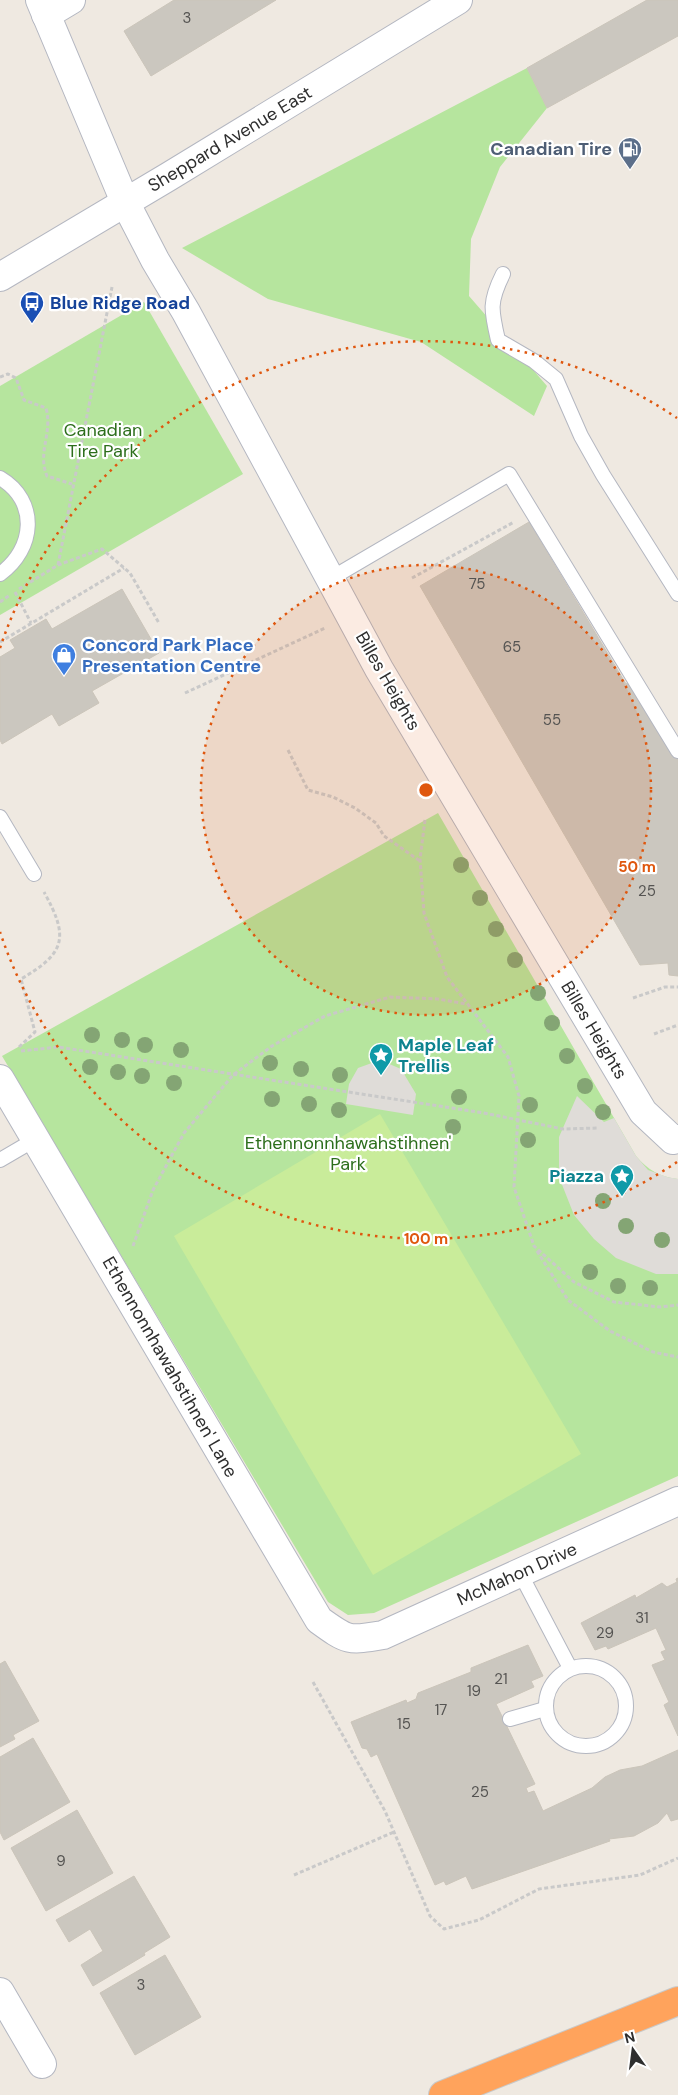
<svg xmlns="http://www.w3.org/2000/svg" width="678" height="2095" font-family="'DM Sans',sans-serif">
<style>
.green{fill:#b6e59e}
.pitch{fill:#c9ec9a}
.plaza{fill:#dfdcd8}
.building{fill:#cbc7bf;stroke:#cbc5ba}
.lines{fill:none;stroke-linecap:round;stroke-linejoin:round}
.service-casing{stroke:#b4b7c1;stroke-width:16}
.minor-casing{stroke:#b4b7c1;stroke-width:30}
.secondary-casing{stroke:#b4b7c1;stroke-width:30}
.motorway-casing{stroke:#c9c9c9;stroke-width:30}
.path{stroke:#c9c9c9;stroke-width:3;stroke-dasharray:4 2.5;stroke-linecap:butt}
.service{stroke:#fff;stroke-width:14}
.minor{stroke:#fff;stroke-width:28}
.secondary{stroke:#fff;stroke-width:28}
.motorway{stroke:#ffa35c;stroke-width:28}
.tree{fill:#84a574}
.ring{fill:none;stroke:#df570e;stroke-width:2.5;stroke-dasharray:2.5 5}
.labels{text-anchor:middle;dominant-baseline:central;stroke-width:4.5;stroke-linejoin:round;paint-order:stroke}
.number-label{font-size:15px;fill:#555452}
.street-label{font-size:18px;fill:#2e2e2e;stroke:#fff}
.service-label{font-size:18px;font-weight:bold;fill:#4e5e75;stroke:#fff;text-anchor:end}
.transit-label{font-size:18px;font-weight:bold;fill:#164399;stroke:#fff;text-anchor:start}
.park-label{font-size:18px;fill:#2c6e1b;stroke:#fff}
.shop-label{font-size:18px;font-weight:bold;fill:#366cbe;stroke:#fff;text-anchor:start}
.culture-label{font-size:18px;font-weight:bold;fill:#0d838f;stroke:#fff;text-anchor:start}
.centre{fill:#df570e;stroke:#fff;stroke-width:2.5}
.ring-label{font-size:15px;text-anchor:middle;font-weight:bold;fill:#df570e;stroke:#fff;stroke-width:4.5;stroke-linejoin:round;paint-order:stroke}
</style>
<rect width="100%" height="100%" fill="#efe9e1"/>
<g class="green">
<path d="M 527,68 L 547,108 L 500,167 L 471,239 L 469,296 L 547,386 L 534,416 L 421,342 L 268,299 L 182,248 Z"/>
<path d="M 144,302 L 243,474 L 0,615 L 0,386 Z"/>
<path d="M 438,813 L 636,1156 C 648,1170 660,1177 678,1179 L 678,1476 L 374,1613 L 348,1615 L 328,1602 L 2,1056 Z"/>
</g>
<path class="pitch" d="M 380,1114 L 581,1454 L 373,1575 L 174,1236 Z"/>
<g class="plaza">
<path d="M 380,1060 L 401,1069 L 416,1094 L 413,1115 L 346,1104 L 349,1084 L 358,1068 Z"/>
<path d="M 577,1096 L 604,1122 L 614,1118 L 636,1156 L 648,1170 L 667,1177 L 678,1179 L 678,1274 L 656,1274 L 616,1258 L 594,1239 L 574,1215 L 559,1177 L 559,1137 Z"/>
</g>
<g class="building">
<path d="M 174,0 L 276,0 L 151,76 L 124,31 Z"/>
<path d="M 647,0 L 678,0 L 678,36 L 547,108 L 527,68 Z"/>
<path d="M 529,522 L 626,684 L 640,677 L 678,742 L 678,976 L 669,975 L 668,963 L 640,965 L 420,586 Z"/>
<path d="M 122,589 L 159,653 L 92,691 L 99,703 L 59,726 L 52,714 L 2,744 L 0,740 L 0,657 L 15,648 L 10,640 L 46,619 L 52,629 Z"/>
<path d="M 678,1578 L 678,1736 L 664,1705 L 669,1702 L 652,1665 L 665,1660 L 661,1652 L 666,1650 L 656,1628 L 608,1649 L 606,1646 L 595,1650 L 581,1623 L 635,1595 L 636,1598 L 662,1583 L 667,1587 L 677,1582 L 676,1579 Z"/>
<path d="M 528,1645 L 543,1676 L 531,1681 L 534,1687 L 496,1704 L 535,1784 L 526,1788 L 528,1793 L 534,1791 L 543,1811 L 592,1788 L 605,1777 L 620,1770 L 642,1766 L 678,1750 L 678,1819 L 671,1821 L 667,1813 L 658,1823 L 634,1836 L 609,1839 L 610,1841 L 472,1889 L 466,1876 L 446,1885 L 444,1881 L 435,1885 L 377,1754 L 371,1757 L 367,1749 L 362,1748 L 351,1722 L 406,1700 L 407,1703 L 416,1699 L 418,1693 L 471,1672 L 471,1668 Z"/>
<path d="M 5,1661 L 39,1721 L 13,1735 L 15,1739 L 0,1747 L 0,1664 Z"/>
<path d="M 33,1738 L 70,1802 L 4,1840 L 0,1832 L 0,1757 Z"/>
<path d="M 77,1810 L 113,1873 L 46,1911 L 11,1848 Z"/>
<path d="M 134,1876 L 170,1937 L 144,1953 L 145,1955 L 93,1986 L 81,1965 L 103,1951 L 90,1929 L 69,1942 L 56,1920 Z"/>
<path d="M 165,1955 L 201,2017 L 135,2055 L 100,1993 Z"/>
</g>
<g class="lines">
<g class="service-casing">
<g id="service">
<path d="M 503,274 C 489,302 491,310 498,340 L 534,361 L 556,379 L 581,436 L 603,475 L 678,594"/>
<path d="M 0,478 C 39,501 35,549 0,574"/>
<path d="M 330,579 L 509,474 L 678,751"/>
<path d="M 0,817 L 34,874"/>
<path d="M 0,1160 L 36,1139"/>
<path d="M 520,1573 L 570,1668"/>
<circle cx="586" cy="1706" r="40"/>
<path d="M 510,1719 L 545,1709"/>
</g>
</g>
<g class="minor-casing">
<g id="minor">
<path d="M 40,0 L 125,202 L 155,260 L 186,312 L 379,669 L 643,1112 L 673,1140 L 678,1139"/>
<path d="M 46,15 L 71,0"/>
<path d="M 0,1079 L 319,1620 C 348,1641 348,1641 383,1635 L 678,1501"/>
<path d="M 0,1992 L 42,2064"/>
</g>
</g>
<g class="secondary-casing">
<path id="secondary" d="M 0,277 L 168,177 L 458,0"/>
</g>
<g class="motorway-casing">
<path id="motorway" d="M 443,2095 L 678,2001"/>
</g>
<g class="path">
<path d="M 0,377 L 8,374 L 16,378 L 24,400 L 46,408 C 53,432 37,453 47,476 L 72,484"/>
<path d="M 58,565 L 112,287"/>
<path d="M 412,578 L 514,522"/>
<path d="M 19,589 L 58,565 L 102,549 L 130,573 L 159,623"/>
<path d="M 15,592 L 31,623"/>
<path d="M 0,602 L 10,595"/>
<path d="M 0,642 L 124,568"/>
<path d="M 185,693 L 325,628"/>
<path d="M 288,750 L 308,790 L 333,797 L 355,808 L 376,823 L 384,836 L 420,861"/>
<path d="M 425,820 L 420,859 L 424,913 L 447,977 L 508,1057 L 519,1096 L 514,1187 L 534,1246 L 574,1282 L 614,1302 L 660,1307 L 678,1305"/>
<path d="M 633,998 L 665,987 L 678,987"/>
<path d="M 654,1034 L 678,1025"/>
<path d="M 19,1047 L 35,1032 L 21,979 C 66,953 69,937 44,892"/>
<path d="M 21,1051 L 58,1047 L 484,1113 L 563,1129 L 599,1128"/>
<path d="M 133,1246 L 153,1190 L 184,1133 L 233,1075 L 272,1046 L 325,1016 L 390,997 L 438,999 L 466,1004"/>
<path d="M 537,1251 L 568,1300 L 610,1331 L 653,1352 L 678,1357"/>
<path d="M 313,1682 L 385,1811 L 430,1916 L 444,1929 L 479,1920 L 539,1889 L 640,1875 L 678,1858"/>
<path d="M 294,1875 L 394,1832"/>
</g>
<use href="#service" class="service"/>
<use href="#minor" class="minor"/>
<use href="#secondary" class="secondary"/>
<use href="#motorway" class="motorway"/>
</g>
<g class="tree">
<circle cx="461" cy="865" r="8"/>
<circle cx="480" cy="898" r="8"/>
<circle cx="496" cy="929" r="8"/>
<circle cx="515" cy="960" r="8"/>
<circle cx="538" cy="993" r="8"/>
<circle cx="552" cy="1023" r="8"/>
<circle cx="92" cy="1035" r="8"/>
<circle cx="122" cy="1040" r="8"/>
<circle cx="145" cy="1045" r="8"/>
<circle cx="181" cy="1050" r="8"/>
<circle cx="567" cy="1056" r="8"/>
<circle cx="270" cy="1063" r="8"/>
<circle cx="90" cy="1067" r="8"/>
<circle cx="301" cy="1069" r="8"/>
<circle cx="118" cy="1072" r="8"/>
<circle cx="340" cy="1075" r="8"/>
<circle cx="142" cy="1076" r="8"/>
<circle cx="174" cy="1083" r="8"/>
<circle cx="585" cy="1086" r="8"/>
<circle cx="459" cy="1097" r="8"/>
<circle cx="272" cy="1099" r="8"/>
<circle cx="309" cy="1104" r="8"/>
<circle cx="530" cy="1105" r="8"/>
<circle cx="339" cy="1110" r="8"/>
<circle cx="603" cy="1112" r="8"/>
<circle cx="453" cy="1127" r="8"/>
<circle cx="528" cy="1140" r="8"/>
<circle cx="603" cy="1201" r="8"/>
<circle cx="626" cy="1226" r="8"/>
<circle cx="662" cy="1240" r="8"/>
<circle cx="590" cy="1272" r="8"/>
<circle cx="618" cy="1286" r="8"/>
<circle cx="650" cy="1288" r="8"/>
</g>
<circle cx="426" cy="790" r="225" fill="#df570e" fill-opacity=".12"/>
<g class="ring">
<circle cx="426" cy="790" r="225"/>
<path d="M677 1162A449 449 0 0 1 0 932M0 648A449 449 0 0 1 677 418"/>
</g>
<defs>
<g id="fuel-pin" transform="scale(1.25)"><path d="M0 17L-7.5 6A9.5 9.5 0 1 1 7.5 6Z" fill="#5c6f8a" stroke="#fff"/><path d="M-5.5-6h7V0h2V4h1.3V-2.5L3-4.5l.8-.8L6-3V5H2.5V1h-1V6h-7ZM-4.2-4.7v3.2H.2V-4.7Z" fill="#fff"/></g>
<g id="bus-pin" transform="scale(1.25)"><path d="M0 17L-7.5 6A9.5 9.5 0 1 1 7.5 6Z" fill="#1a4fb4" stroke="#fff"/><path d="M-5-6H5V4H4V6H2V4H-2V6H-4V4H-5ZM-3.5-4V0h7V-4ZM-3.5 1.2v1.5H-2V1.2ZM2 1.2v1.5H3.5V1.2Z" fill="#fff"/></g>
<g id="shop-pin" transform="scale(1.25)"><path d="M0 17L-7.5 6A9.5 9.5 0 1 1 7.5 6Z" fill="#3f7fe0" stroke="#fff"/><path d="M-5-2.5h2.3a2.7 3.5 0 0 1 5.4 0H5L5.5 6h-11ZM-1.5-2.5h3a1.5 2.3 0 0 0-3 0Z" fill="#fff"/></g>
<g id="sight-pin" transform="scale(1.25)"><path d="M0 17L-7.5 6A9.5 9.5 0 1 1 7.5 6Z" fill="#0f9aa8" stroke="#fff"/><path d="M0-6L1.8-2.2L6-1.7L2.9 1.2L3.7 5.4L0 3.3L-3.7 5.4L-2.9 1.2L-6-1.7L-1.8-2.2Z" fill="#fff"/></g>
</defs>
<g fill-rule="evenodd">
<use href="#fuel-pin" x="630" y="149"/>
<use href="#bus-pin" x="32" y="303"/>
<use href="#shop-pin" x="64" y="655"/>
<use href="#sight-pin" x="381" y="1055"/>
<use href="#sight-pin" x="622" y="1176"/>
</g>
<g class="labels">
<g class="number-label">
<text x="187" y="18">3</text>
<text x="477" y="584">75</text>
<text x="512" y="647">65</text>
<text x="552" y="720">55</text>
<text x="647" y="891">25</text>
<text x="642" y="1618">31</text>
<text x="605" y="1633">29</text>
<text x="501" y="1679">21</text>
<text x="474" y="1691">19</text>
<text x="441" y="1710">17</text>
<text x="404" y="1724">15</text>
<text x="480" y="1792">25</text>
<text x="61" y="1861">9</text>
<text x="141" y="1985">3</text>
</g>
<g class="street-label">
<text transform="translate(230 139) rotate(-31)">Sheppard Avenue East</text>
<text transform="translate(388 681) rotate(60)">Billes Heights</text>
<text transform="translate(594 1030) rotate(59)">Billes Heights</text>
<text transform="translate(170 1367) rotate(60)">Ethennonnhawahstihnen' Lane</text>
<text transform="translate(517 1574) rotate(-24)">McMahon Drive</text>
</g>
<g class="service-label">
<text x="612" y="149">Canadian Tire</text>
</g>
<g class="transit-label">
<text x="50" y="303">Blue Ridge Road</text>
</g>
<g class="park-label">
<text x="103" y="430">Canadian<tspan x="103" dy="21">Tire Park</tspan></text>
<text x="348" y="1143">Ethennonnhawahstihnen'<tspan x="348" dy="21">Park</tspan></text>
</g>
<g class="shop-label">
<text x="82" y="645">Concord Park Place<tspan x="82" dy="21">Presentation Centre</tspan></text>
</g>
<g class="culture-label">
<text x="398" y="1045">Maple Leaf<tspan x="398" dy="21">Trellis</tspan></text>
<text x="604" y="1176" text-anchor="end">Piazza</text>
</g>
</g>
<circle cx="426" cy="790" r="8" class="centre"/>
<g class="ring-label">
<text x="637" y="872">50 m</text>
<text x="426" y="1244">100 m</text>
</g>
<g transform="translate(633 2050) rotate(346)" stroke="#ffffff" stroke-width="4" paint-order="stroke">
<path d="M0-4L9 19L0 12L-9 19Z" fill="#2e2e2e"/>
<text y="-8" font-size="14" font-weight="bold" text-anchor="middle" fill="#2e2e2e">N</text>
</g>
</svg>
